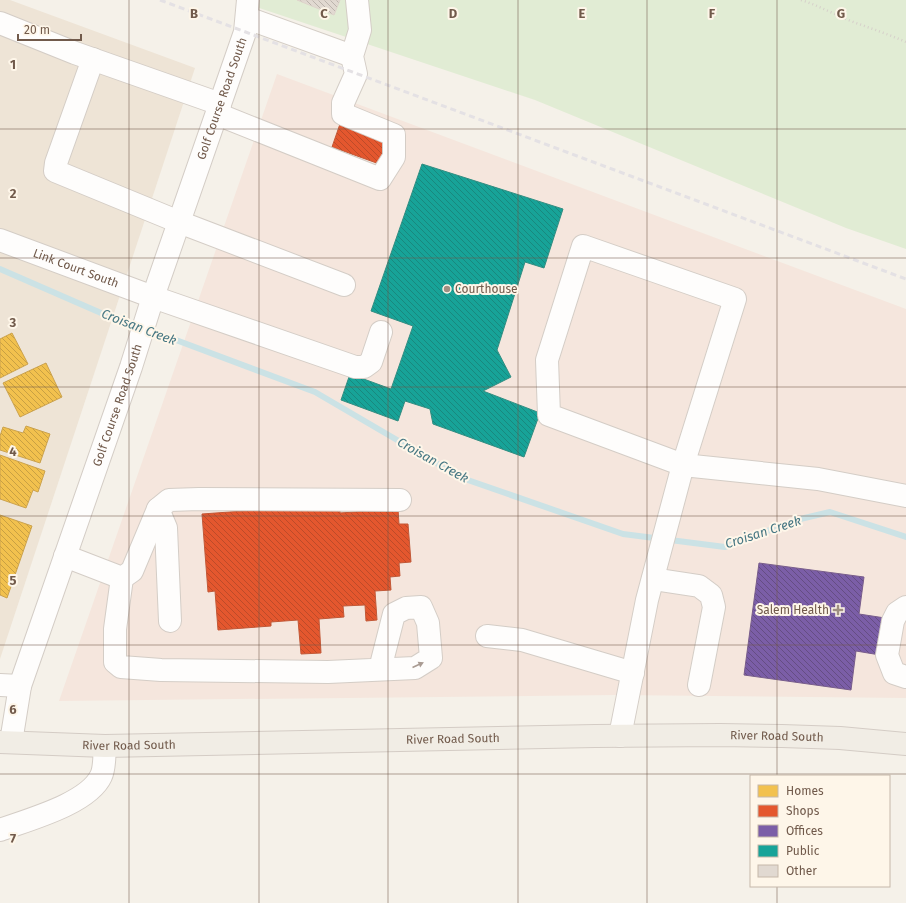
<svg xmlns="http://www.w3.org/2000/svg" width="906" height="903" font-family="'Fira Sans',sans-serif">
<style>
.residential{fill:#eee4d6}
.commercial{fill:#f5e6dd}
.green{fill:#e1ecd4}
.homes{fill:url(#homes-back-hatch);stroke:#cba24d}
.shops{fill:url(#shops-back-hatch);stroke:#c25837}
.offices{fill:url(#offices-back-hatch);stroke:#785d8b}
.public{fill:url(#public-back-hatch);stroke:#328d81}
.lines{fill:none;stroke-linecap:round;stroke-linejoin:round}
.stream{stroke:#cbe2e5;stroke-width:6}
.building{fill:url(#building-back-hatch);stroke:#ded4cb}
.minor-casing{stroke:#d4cdc6;stroke-width:24}
.major-casing{stroke:#d4ccc5;stroke-width:24}
.path{stroke:#d6d0ca;stroke-width:2.5;stroke-dasharray:1 3;stroke-linecap:butt}
.minor{stroke:#fefdfc;stroke-width:22}
.major{stroke:#f1ede5;stroke-width:22}
.rail{stroke:#e4e1e4;stroke-width:3;stroke-dasharray:6 4;stroke-linecap:butt}
.oneway{fill:#a99b92}
.grid{fill:none;stroke:#715a4b;stroke-width:1;stroke-opacity:0.55}
.poi-dot{fill:#9f8f82;stroke:#fef6e9;stroke-width:1.5}
.labels{text-anchor:middle;dominant-baseline:central;stroke-width:4;stroke-linejoin:round;paint-order:stroke}
.street-label{font-size:12px;fill:#715a4b;stroke:#fef6e9}
.poi-label{font-size:12px;fill:#715a4b;stroke:#fef6e9;text-anchor:start}
.water-label{font-size:13px;font-style:italic;fill:#467783;stroke:#fef6e9}
.grid-label{font-size:13px;text-anchor:middle;font-weight:bold;fill:#715a4b;stroke:#fef6e9;stroke-width:4;stroke-linejoin:round;paint-order:stroke}
</style>
<defs>
<pattern id="homes-back-hatch" width="6" height="6" patternUnits="userSpaceOnUse"><rect width="6" height="6" fill="#f2c14e"/><path d="M-1 5l2 2M0 0l6 6M5-1l2 2" fill="none" stroke="#c8a043"/></pattern>
<pattern id="shops-back-hatch" width="6" height="6" patternUnits="userSpaceOnUse"><rect width="6" height="6" fill="#e4572e"/><path d="M-1 5l2 2M0 0l6 6M5-1l2 2" fill="none" stroke="#bd4b29"/></pattern>
<pattern id="offices-back-hatch" width="6" height="6" patternUnits="userSpaceOnUse"><rect width="6" height="6" fill="#7b5ea7"/><path d="M-1 5l2 2M0 0l6 6M5-1l2 2" fill="none" stroke="#654d83"/></pattern>
<pattern id="public-back-hatch" width="6" height="6" patternUnits="userSpaceOnUse"><rect width="6" height="6" fill="#17a398"/><path d="M-1 5l2 2M0 0l6 6M5-1l2 2" fill="none" stroke="#19887e"/></pattern>
<pattern id="building-back-hatch" width="6" height="6" patternUnits="userSpaceOnUse"><rect width="6" height="6" fill="#e1d9d1"/><path d="M-1 5l2 2M0 0l6 6M5-1l2 2" fill="none" stroke="#bbb3ac"/></pattern>
</defs>
<rect width="100%" height="100%" fill="#f5f1e9"/>
<path class="residential" d="M 0,0 L 10,0 L 195,68 L 0,659 Z"/>
<path class="commercial" d="M 277,74 L 906,309 L 906,698 L 615,695 L 59,701 Z"/>
<path class="green" d="M 235,0 L 906,0 L 906,249 L 846,228 L 535,100 Z"/>
<g class="homes">
<path d="M 12,333 L 28,364 L 0,378 L 0,339 Z"/>
<path d="M 46,363 L 62,397 L 20,417 L 3,383 Z"/>
<path d="M 26,426 L 50,434 L 40,463 L 0,450 L 0,436 L 3,427 L 23,433 Z"/>
<path d="M 0,455 L 45,471 L 38,492 L 33,490 L 26,508 L 0,499 Z"/>
<path d="M 0,515 L 32,526 L 7,598 L 0,595 Z"/>
</g>
<g class="shops">
<path d="M 341,121 L 394,140 L 385,166 L 332,147 Z"/>
<path d="M 340,504 L 340,513 L 398,509 L 399,524 L 408,524 L 411,562 L 399,563 L 400,576 L 390,577 L 391,590 L 375,591 L 377,620 L 366,621 L 365,605 L 343,606 L 344,617 L 319,619 L 321,653 L 301,654 L 298,620 L 271,622 L 271,626 L 218,630 L 215,591 L 208,592 L 202,514 Z"/>
</g>
<path class="offices" d="M 759,563 L 864,577 L 859,614 L 885,618 L 880,655 L 856,651 L 851,690 L 744,675 Z"/>
<path class="public" d="M 422,164 L 563,209 L 544,268 L 525,262 L 497,350 L 511,377 L 483,391 L 540,413 L 524,457 L 433,424 L 430,409 L 405,401 L 398,421 L 341,400 L 350,374 L 391,389 L 413,326 L 371,311 Z"/>
<g class="lines">
<path class="stream" d="M 0,269 L 124,323 L 168,337 L 315,392 L 462,478 L 623,534 L 725,547 L 796,520 L 830,512 L 906,537"/>
</g>
<path class="building" d="M 297,0 L 340,0 L 334,15 Z"/>
<g class="lines">
<g class="minor-casing">
<g id="minor">
<path d="M 247,18 L 352,56"/>
<path d="M 0,23 L 75,53 L 220,104"/>
<path d="M 93,59 L 56,163 L 55,171 L 179,222 L 344,285"/>
<path d="M 217,114 L 380,179 L 394,157 L 394,135 L 343,114 L 343,103 L 356,74 L 352,56 L 360,30 L 357,0"/>
<path id="s1" d="M 0,240 L 153,297 L 355,367 L 364,367 L 371,362 L 381,332"/>
<path d="M 583,246 L 735,299 L 683,465 L 549,415 L 547,360 Z"/>
<path d="M 158,509 L 166,528 L 170,621"/>
<path d="M 65,556 L 122,578 L 132,571 L 158,509 L 169,500 L 199,499 L 400,500"/>
<path d="M 122,578 L 115,629 L 115,662 L 121,667 L 161,670 L 328,672 L 415,668 L 431,658 L 428,623 L 421,607 L 406,608 L 394,614 L 380,669"/>
<path d="M 653,579 L 699,586 L 711,595 L 714,607 L 699,685"/>
<path d="M 906,607 L 897,613 L 893,621 L 887,655 L 894,673 L 906,677"/>
<path d="M 487,636 L 522,640 L 633,673"/>
<path d="M 0,685 L 20,686"/>
<path d="M 620,736 L 647,600 L 683,465 L 818,479 L 906,496"/>
<path id="s2" d="M 11,742 L 20,686 L 131,367 L 153,297 L 245,32 L 248,0"/>
<path d="M 0,830 C 27,820 88,804 101,776 C 105,768 104,756 105,746"/>
</g>
</g>
<g class="major-casing">
<g id="major">
<path id="s3" d="M 0,742 L 105,746 L 595,736 L 720,735 L 782,736 L 840,738 L 906,744"/>
</g>
</g>
<path class="path" d="M 801,0 C 820,6 837,16 856,23 C 873,29 890,35 906,42"/>
<use href="#minor" class="minor"/>
<use href="#major" class="major"/>
<path class="rail" d="M 160,0 L 906,279"/>
</g>
<defs><path id="oneway-solid" d="M-6-.8H1V-3.2L6.5 0L1 3.2V.8H-6Z"/></defs>
<use class="oneway" href="#oneway-solid" transform="translate(418 665) rotate(-24)"/>
<path class="grid" d="M 129,0 L 129,903M 259,0 L 259,903M 388,0 L 388,903M 518,0 L 518,903M 647,0 L 647,903M 777,0 L 777,776M 0,129 L 906,129M 0,258 L 906,258M 0,387 L 906,387M 0,516 L 906,516M 0,645 L 906,645M 0,774 L 906,774M 777,886 L 777,903"/>
<g class="poi-dot">
<circle cx="447" cy="289" r="4"/>
<path d="M836 604h4v4h4v4h-4v4h-4v-4h-4v-4h4z"/>
</g>
<g class="labels">
<g class="street-label">
<text stroke="none"><textPath href="#s2" startOffset="678">Golf Course Road South</textPath></text>
<text stroke="none"><textPath href="#s1" startOffset="81">Link Court South</textPath></text>
<text stroke="none"><textPath href="#s2" startOffset="354">Golf Course Road South</textPath></text>
<text stroke="none"><textPath href="#s3" startOffset="777">River Road South</textPath></text>
<text stroke="none"><textPath href="#s3" startOffset="453">River Road South</textPath></text>
<text stroke="none"><textPath href="#s3" startOffset="129">River Road South</textPath></text>
</g>
<g class="poi-label">
<text x="455" y="289">Courthouse</text>
<text x="829" y="610" text-anchor="end">Salem Health</text>
</g>
<g class="water-label">
<text transform="translate(139 327) rotate(21)">Croisan Creek</text>
<text transform="translate(433 460) rotate(29)">Croisan Creek</text>
<text transform="translate(763 532) rotate(-18)">Croisan Creek</text>
</g>
</g>
<g class="grid-label">
<text x="194" y="18">B</text>
<text x="324" y="18">C</text>
<text x="453" y="18">D</text>
<text x="582" y="18">E</text>
<text x="712" y="18">F</text>
<text x="841" y="18">G</text>
<text x="13" y="69">1</text>
<text x="13" y="198">2</text>
<text x="13" y="327">3</text>
<text x="13" y="456">4</text>
<text x="13" y="585">5</text>
<text x="13" y="714">6</text>
<text x="13" y="843">7</text>
</g>
<rect x="750" y="775" width="140" height="112" fill="#fef6e9" stroke="#c6b8aa"/>
<rect x="758" y="785" width="20" height="12" fill="#f2c14e" stroke="#c6b8aa"/>
<text x="786" y="795" font-size="12" fill="#715a4b">Homes</text>
<rect x="758" y="805" width="20" height="12" fill="#e4572e" stroke="#c6b8aa"/>
<text x="786" y="815" font-size="12" fill="#715a4b">Shops</text>
<rect x="758" y="825" width="20" height="12" fill="#7b5ea7" stroke="#c6b8aa"/>
<text x="786" y="835" font-size="12" fill="#715a4b">Offices</text>
<rect x="758" y="845" width="20" height="12" fill="#17a398" stroke="#c6b8aa"/>
<text x="786" y="855" font-size="12" fill="#715a4b">Public</text>
<rect x="758" y="865" width="20" height="12" fill="#e1d9d1" stroke="#c6b8aa"/>
<text x="786" y="875" font-size="12" fill="#715a4b">Other</text>
<path d="M18 34v6h63v-6" fill="none" stroke="#715a4b" stroke-width="2"/>
<text x="24" y="34" font-size="12" fill="#715a4b" stroke="#fef6e9" stroke-width="3" paint-order="stroke">20 m</text>
</svg>
